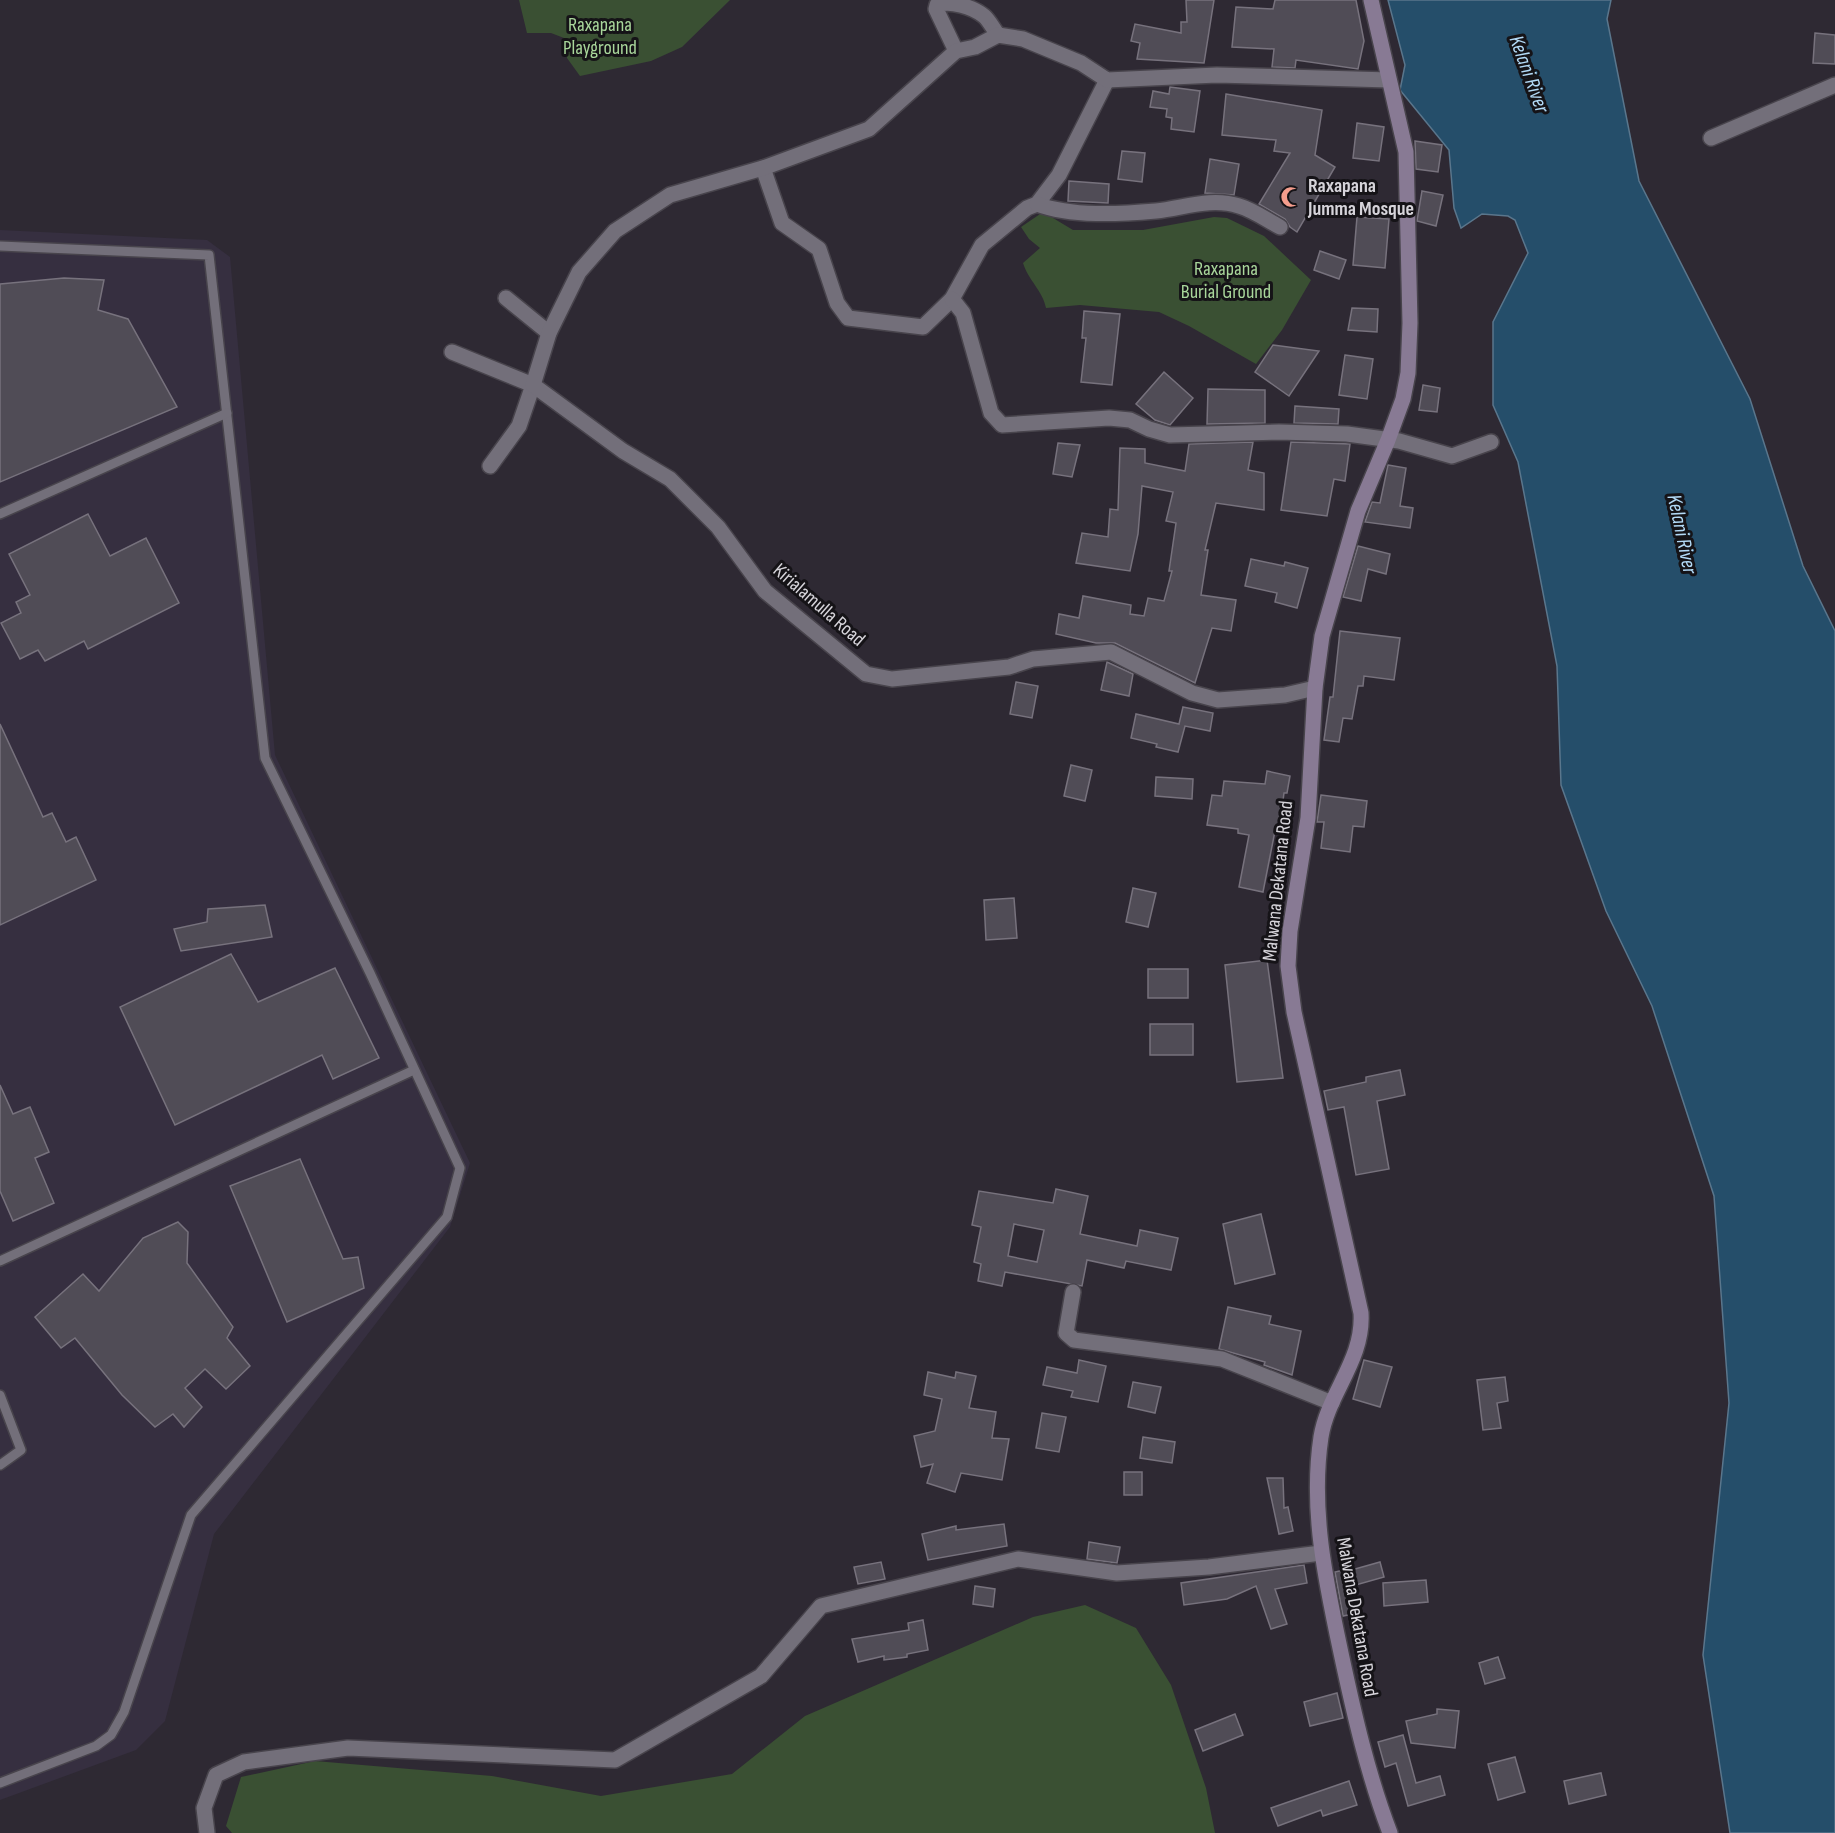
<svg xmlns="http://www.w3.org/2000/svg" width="1835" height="1833" font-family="'Sofia Sans Condensed',sans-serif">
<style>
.industrial{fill:#362f40}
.green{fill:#3a5033}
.water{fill:#254e6a;stroke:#5a768c;stroke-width:1.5}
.building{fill:#504c56;stroke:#77727d;stroke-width:1.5;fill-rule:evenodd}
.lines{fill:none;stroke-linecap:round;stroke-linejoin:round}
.lane-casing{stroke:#48444c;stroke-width:12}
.street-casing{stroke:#48444c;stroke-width:18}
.secondary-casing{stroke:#48444c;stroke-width:18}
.lane{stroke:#736f7a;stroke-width:9}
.street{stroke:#736f7a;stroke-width:15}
.secondary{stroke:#887a94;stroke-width:15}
.labels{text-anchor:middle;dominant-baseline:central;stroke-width:6;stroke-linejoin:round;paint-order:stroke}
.park-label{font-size:20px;fill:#a9d79b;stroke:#151317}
.poi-label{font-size:20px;font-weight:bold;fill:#d6d4da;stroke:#151317;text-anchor:start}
.street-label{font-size:20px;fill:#d6d4da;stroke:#151317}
.water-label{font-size:21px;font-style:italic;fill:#b3daf7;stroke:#151317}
</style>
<rect width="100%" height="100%" fill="#2e2933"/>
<path class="industrial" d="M 0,230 L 207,240 L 230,257 L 275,755 L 470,1163 L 450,1227 L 214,1534 L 165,1721 L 136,1750 L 0,1800 Z"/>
<g class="green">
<path d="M 519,0 L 730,0 L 682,47 L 651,61 L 580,76 L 567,58 L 564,38 L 551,33 L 527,33 Z"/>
<path d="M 1043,212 L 1073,230 L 1143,230 L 1214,217 L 1227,218 L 1264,236 L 1311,280 L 1282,330 L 1256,364 L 1189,326 L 1159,312 L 1080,305 L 1046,308 C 1043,291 1028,280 1023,263 L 1040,248 L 1029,239 L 1021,227 Z"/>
<path d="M 1085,1605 L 1136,1628 L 1171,1685 L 1206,1788 L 1215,1833 L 232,1833 L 226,1826 L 241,1777 L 315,1761 L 492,1776 L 601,1796 L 732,1774 L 805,1716 L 1033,1617 Z"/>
</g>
<path class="water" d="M 1388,0 L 1611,0 L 1607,19 L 1639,181 L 1750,399 L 1803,566 L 1835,631 L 1835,1833 L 1730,1833 L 1703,1655 L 1729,1403 L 1714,1196 L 1652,1006 L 1606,911 L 1561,785 L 1557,666 L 1518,462 L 1493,405 L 1493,322 L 1528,253 L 1515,220 L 1508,216 L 1482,214 L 1461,228 L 1454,208 L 1449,150 L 1400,90 L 1405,65 Z"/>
<g class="building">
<path d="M 1186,0 L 1214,0 L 1204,63 L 1137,59 L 1140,43 L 1131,41 L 1135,24 L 1181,33 L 1181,22 L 1187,22 Z"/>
<path d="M 1275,0 L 1356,0 L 1364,41 L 1358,69 L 1296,60 L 1295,68 L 1272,67 L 1274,49 L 1232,47 L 1236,7 L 1273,9 Z"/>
<path d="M 1815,33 L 1835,35 L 1835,64 L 1813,63 Z"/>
<path d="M 1170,87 L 1200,91 L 1194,132 L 1171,129 L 1172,118 L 1166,117 L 1167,109 L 1150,107 L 1153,91 L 1169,94 Z"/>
<path d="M 1226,94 L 1322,110 L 1315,155 L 1335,167 L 1297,232 L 1290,227 L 1285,219 L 1259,204 L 1290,153 L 1274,151 L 1276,140 L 1222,135 Z"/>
<path d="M 1357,123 L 1384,127 L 1379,161 L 1353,158 Z"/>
<path d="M 1415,141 L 1442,145 L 1438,172 L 1416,169 Z"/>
<path d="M 1122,151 L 1145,153 L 1142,182 L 1118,179 Z"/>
<path d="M 1210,159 L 1239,164 L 1234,195 L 1205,193 Z"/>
<path d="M 1069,181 L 1109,184 L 1108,203 L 1068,201 Z"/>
<path d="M 1422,191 L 1443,195 L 1436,226 L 1417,221 Z"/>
<path d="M 1357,217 L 1389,219 L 1385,268 L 1353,265 Z"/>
<path d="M 1320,251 L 1346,260 L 1339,279 L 1314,270 Z"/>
<path d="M 64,278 L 104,280 L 98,310 L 128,319 L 177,407 L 0,482 L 0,284 Z"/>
<path d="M 1352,308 L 1378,309 L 1377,332 L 1348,330 Z"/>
<path d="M 1084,311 L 1120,314 L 1112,385 L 1081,382 L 1086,338 L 1082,338 Z"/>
<path d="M 1273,345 L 1319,351 L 1289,396 L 1255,372 Z"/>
<path d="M 1345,355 L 1373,359 L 1367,399 L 1339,395 Z"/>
<path d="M 1164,372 L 1193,398 L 1170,425 L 1155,420 L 1136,404 Z"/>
<path d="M 1423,385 L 1440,388 L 1437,412 L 1419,410 Z"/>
<path d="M 1208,389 L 1265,390 L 1265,423 L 1207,424 Z"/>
<path d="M 1295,406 L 1339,409 L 1338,424 L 1294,423 Z"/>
<path d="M 1253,442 L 1248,470 L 1264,473 L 1264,510 L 1216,503 L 1205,550 L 1208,550 L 1201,595 L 1236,600 L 1231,631 L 1212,628 L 1195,683 L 1115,643 L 1096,643 L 1056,634 L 1059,614 L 1079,618 L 1083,596 L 1131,605 L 1130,614 L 1144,616 L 1148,598 L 1164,601 L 1172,571 L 1169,571 L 1176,523 L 1166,521 L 1173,492 L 1142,486 L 1138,534 L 1130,571 L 1076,563 L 1082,533 L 1108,537 L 1110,509 L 1118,510 L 1120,448 L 1145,449 L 1145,463 L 1185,471 L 1189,444 Z"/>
<path d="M 1291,442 L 1350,444 L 1345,481 L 1334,479 L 1327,516 L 1281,510 Z"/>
<path d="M 1058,443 L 1080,445 L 1072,477 L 1053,474 Z"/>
<path d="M 1388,465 L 1406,468 L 1400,506 L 1413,508 L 1410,528 L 1365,522 L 1372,502 L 1380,503 Z"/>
<path d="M 88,514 L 110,556 L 146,538 L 179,603 L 88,649 L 84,641 L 45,661 L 38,650 L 20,659 L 1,623 L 21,613 L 16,602 L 30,595 L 9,554 Z"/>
<path d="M 1358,546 L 1390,554 L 1386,574 L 1368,569 L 1361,601 L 1343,597 Z"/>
<path d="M 1251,559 L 1284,566 L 1285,562 L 1308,568 L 1297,608 L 1275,602 L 1277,593 L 1245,586 Z"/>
<path d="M 1340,631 L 1400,638 L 1394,680 L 1364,676 L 1363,686 L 1358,686 L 1352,719 L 1343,718 L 1339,742 L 1324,740 L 1330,697 L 1333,697 Z"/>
<path d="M 1107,662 L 1133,674 L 1129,696 L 1101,690 Z"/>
<path d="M 1016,682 L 1038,686 L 1032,718 L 1010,714 Z"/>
<path d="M 1183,707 L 1213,713 L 1210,731 L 1185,726 L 1178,752 L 1156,747 L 1157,744 L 1131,738 L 1136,714 L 1179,724 Z"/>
<path d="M 0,724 L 43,817 L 52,813 L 66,842 L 76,837 L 96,880 L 0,925 Z"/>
<path d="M 1071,765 L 1092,770 L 1085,801 L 1064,796 Z"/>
<path d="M 1267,771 L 1290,776 L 1287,793 L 1284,793 L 1279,832 L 1275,831 L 1263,892 L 1239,887 L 1249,835 L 1238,833 L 1238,829 L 1207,825 L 1212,795 L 1222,796 L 1224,781 L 1265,784 Z"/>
<path d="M 1156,777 L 1193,779 L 1192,799 L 1155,796 Z"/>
<path d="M 1321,795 L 1367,801 L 1364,827 L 1353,826 L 1350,852 L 1321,848 L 1324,822 L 1317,822 Z"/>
<path d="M 1133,888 L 1156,893 L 1148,927 L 1126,922 Z"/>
<path d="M 1014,898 L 1017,938 L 986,940 L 984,900 Z"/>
<path d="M 265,905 L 272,937 L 181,951 L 174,929 L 207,922 L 208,909 Z"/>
<path d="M 231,954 L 258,1002 L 335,968 L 379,1058 L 333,1079 L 322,1055 L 175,1125 L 120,1007 Z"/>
<path d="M 1267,960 L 1283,1078 L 1237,1082 L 1225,965 Z"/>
<rect x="1148" y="969" width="40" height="29"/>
<rect x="1150" y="1024" width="43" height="31"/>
<path d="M 1400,1070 L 1405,1095 L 1377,1101 L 1389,1169 L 1356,1175 L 1344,1107 L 1328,1110 L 1324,1091 L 1366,1082 L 1366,1077 Z"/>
<path d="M 0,1085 L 13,1114 L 30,1107 L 49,1152 L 35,1158 L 54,1203 L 13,1221 L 0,1191 Z"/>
<path d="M 300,1159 L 343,1259 L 358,1257 L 364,1288 L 287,1322 L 230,1186 Z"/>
<path d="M 1056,1189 L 1088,1196 L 1080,1234 L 1137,1246 L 1140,1230 L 1178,1238 L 1171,1270 L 1126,1261 L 1124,1268 L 1087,1260 L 1082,1286 L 1005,1272 L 1002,1286 L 978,1281 L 981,1264 L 974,1262 L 981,1227 L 972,1225 L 979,1191 L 1053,1203 ZM 1014,1224 L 1044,1230 L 1037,1262 L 1008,1256 Z"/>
<path d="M 1261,1214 L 1275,1274 L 1235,1284 L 1223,1224 Z"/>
<path d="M 178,1222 L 188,1232 L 187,1263 L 233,1327 L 227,1338 L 250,1366 L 226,1389 L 205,1369 L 185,1388 L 202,1407 L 184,1427 L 173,1414 L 155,1427 L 122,1395 L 75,1338 L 61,1348 L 35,1317 L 83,1274 L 99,1291 L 143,1238 Z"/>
<path d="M 1228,1307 L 1271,1316 L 1269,1324 L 1301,1331 L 1292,1375 L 1264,1365 L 1265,1362 L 1219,1349 Z"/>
<path d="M 1079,1360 L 1106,1366 L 1098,1402 L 1071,1397 L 1073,1391 L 1043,1385 L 1047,1367 L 1077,1373 Z"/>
<path d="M 1364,1360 L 1392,1367 L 1380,1407 L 1353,1399 Z"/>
<path d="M 928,1372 L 955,1378 L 956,1372 L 976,1376 L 969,1408 L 996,1412 L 992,1438 L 1009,1439 L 1002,1480 L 961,1473 L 955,1492 L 927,1483 L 933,1464 L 921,1467 L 914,1436 L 935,1431 L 942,1399 L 924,1395 Z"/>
<path d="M 1505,1377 L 1508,1401 L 1497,1403 L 1501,1428 L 1483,1430 L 1477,1380 Z"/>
<path d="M 1133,1382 L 1161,1387 L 1155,1413 L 1128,1407 Z"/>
<path d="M 1042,1413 L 1066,1417 L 1059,1452 L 1036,1448 Z"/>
<path d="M 1143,1437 L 1175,1442 L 1172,1463 L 1140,1458 Z"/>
<rect x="1124" y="1472" width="18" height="23"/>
<path d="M 1267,1478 L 1283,1478 L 1284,1508 L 1288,1507 L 1293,1531 L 1279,1534 Z"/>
<path d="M 1004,1524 L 1007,1546 L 928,1560 L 922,1534 L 956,1526 L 956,1530 Z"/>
<path d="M 1089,1542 L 1120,1547 L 1117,1563 L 1087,1559 Z"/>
<path d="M 881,1562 L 885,1579 L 858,1584 L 854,1567 Z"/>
<path d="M 1380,1562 L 1384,1577 L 1352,1586 L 1358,1613 L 1343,1616 L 1335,1572 L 1348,1569 L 1348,1571 Z"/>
<path d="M 1304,1565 L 1307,1583 L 1275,1589 L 1287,1624 L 1271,1629 L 1256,1586 L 1227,1599 L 1184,1605 L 1181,1583 Z"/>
<path d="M 1426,1580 L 1428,1602 L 1384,1606 L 1383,1583 Z"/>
<path d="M 975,1586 L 995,1589 L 993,1607 L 973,1604 Z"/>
<path d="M 923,1620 L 928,1650 L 907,1654 L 907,1657 L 884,1660 L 884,1656 L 858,1662 L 852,1639 L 909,1630 L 908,1623 Z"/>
<path d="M 1498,1657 L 1505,1678 L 1485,1684 L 1479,1663 Z"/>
<path d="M 1337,1693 L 1343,1718 L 1310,1726 L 1304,1702 Z"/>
<path d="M 1437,1709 L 1459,1711 L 1455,1748 L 1411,1743 L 1406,1721 L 1437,1714 Z"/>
<path d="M 1235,1714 L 1243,1735 L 1203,1751 L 1195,1730 Z"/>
<path d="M 1403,1735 L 1416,1783 L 1440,1776 L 1445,1795 L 1408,1806 L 1396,1763 L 1385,1767 L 1378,1742 Z"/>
<path d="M 1515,1757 L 1525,1792 L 1498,1800 L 1488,1764 Z"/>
<path d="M 1601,1773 L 1606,1795 L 1569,1804 L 1564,1781 Z"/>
<path d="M 1349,1781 L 1357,1805 L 1323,1816 L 1321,1810 L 1278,1826 L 1271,1808 Z"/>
</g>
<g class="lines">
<g class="lane-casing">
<g id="lane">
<path d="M 0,246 L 209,255 L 265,758 L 370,973 L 460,1168 L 447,1217 L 191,1515 L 124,1712 L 111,1735 L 96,1746 L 0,1783"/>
<path d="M 0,514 L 227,413"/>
<path d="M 0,1261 L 414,1070"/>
<path d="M 0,1395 L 21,1450 L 0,1465"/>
</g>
</g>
<g class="street-casing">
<g id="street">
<path d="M 956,51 L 936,9 L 937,5 C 950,0 973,7 984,16 C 989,20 994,30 998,35"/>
<path d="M 1711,138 L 1835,85"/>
<path d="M 763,168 L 782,223 L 819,249 L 837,303 L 848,318 L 923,327 L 952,299 L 982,245 L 1027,208 L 1037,204 L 1059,175 L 1107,80"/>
<path d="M 1037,204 C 1071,217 1121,214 1156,211 C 1184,208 1211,197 1239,206 C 1253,210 1267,220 1280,227"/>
<path d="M 506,298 L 549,333"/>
<path d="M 952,299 L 963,313 L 991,413 L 1002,425 L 1109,418 L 1130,420 L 1149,429 L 1170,435 L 1279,432 L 1347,434 L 1399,441 L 1452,456 L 1491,442"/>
<path d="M 452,352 L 533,385 L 519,426 L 490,466"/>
<path d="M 1315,688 L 1285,695 L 1218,700 L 1192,693 L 1111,652 L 1033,659 L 1009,667 L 892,679 L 866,674 L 765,591 L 718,527 L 670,479 L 623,451 L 533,385 L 549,333 L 579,272 L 615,231 L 670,195 L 763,168 L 869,129 L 956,51 L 975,47 L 998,35 L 1023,39 L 1081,63 L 1107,80 L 1217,75 L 1389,80"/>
<path d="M 1073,1292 L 1066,1333 L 1074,1340 L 1222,1359 L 1332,1403"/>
<path d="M 207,1833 L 204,1808 L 216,1775 L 244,1762 L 348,1748 L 615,1760 L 761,1676 L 821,1606 L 1018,1559 L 1117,1573 L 1209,1567 L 1321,1553"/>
</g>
</g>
<g class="secondary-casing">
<path id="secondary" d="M 1371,0 L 1406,152 L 1410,323 L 1408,373 L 1403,399 L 1388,440 L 1358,511 L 1322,636 L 1315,688 L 1308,818 L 1290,931 L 1288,966 L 1294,1012 L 1361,1313 C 1364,1360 1328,1393 1321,1437 C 1310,1510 1326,1583 1341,1653 C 1354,1714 1368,1775 1390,1833"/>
</g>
<use href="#lane" class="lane"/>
<use href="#street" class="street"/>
<use href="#secondary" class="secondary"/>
</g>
<defs>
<g id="mosque-bare" transform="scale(1.62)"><path d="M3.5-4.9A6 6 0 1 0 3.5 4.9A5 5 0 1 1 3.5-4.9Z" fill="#f49d8d" stroke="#151317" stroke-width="2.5" paint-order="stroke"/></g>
</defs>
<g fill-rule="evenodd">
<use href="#mosque-bare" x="1291" y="197"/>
</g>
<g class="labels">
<g class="park-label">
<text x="600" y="25">Raxapana<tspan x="600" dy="23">Playground</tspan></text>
<text x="1226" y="269">Raxapana<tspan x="1226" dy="23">Burial Ground</tspan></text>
</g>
<g class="poi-label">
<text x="1308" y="186">Raxapana<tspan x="1308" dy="23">Jumma Mosque</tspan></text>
</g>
<g class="street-label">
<text transform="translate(819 605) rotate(41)">Kirialamulla Road</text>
<text transform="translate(1278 881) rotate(-84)">Malwana Dekatana Road</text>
<text transform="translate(1357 1617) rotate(80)">Malwana Dekatana Road</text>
</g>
<g class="water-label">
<text transform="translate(1529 74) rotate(70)">Kelani River</text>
<text transform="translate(1682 534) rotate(78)">Kelani River</text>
</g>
</g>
</svg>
